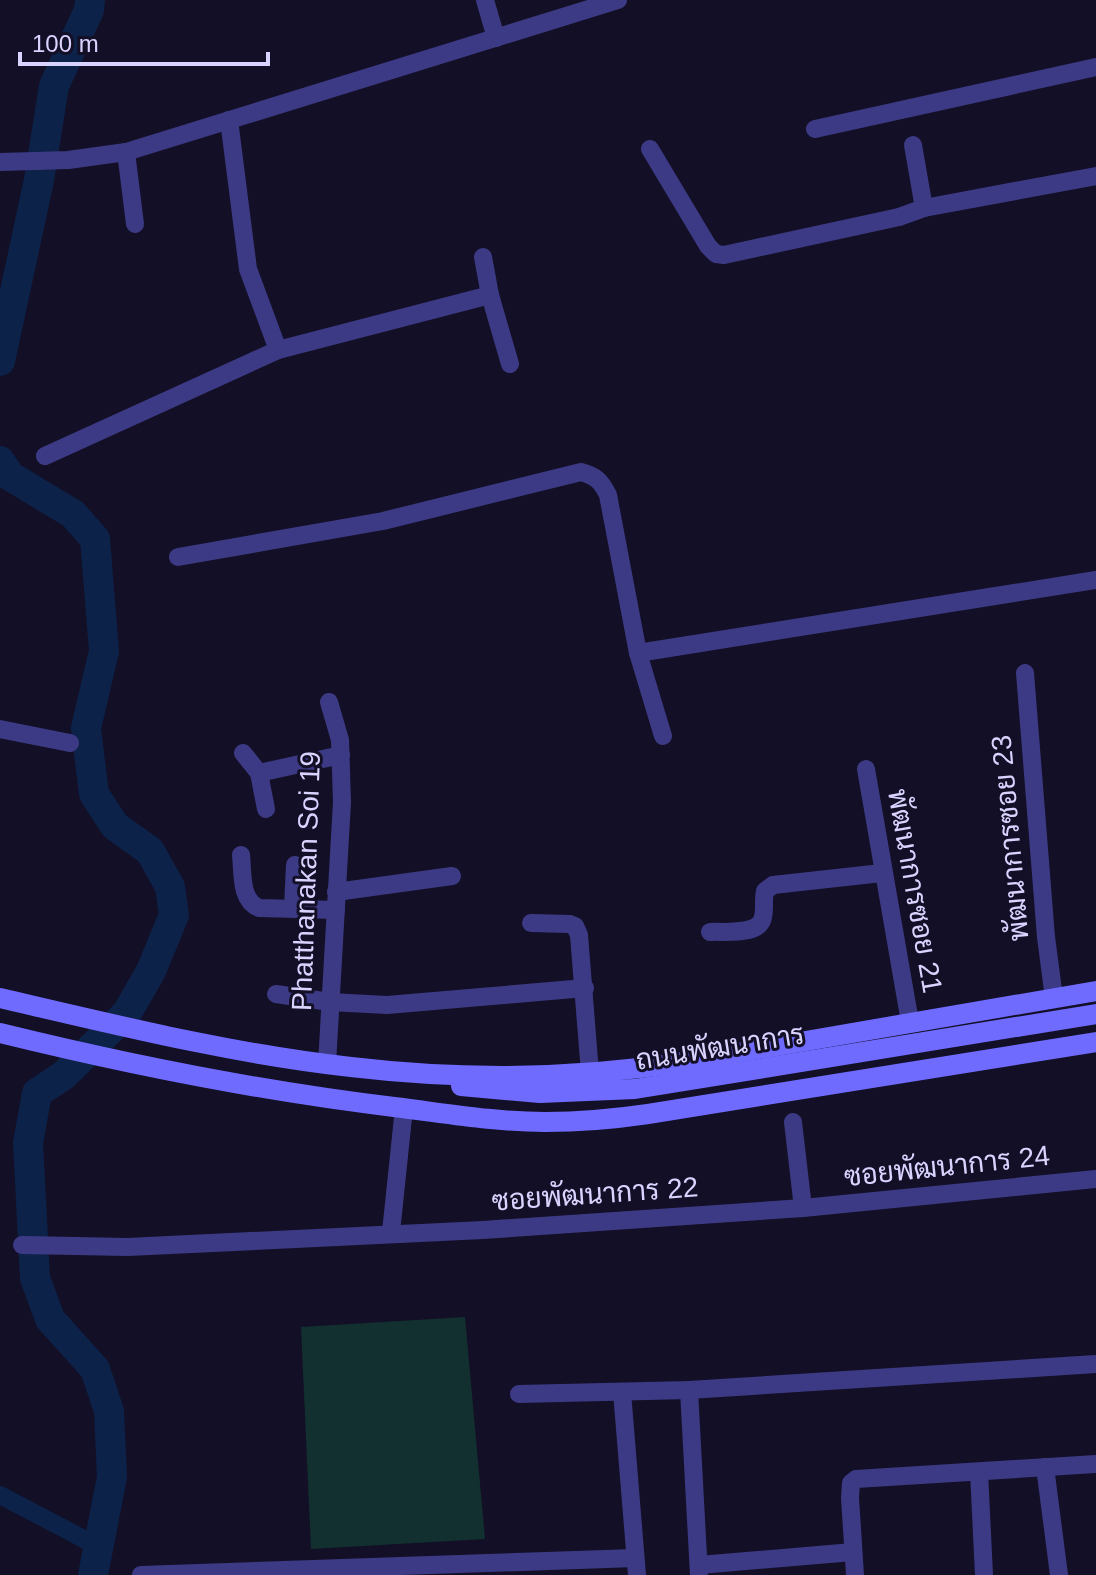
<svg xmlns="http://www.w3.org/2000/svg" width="1096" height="1575" font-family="Arial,Sarabun,sans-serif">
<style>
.green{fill:#12302f}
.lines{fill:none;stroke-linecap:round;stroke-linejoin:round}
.canal{stroke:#0c2248;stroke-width:18}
.river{stroke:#0c2248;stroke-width:30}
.minor{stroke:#3d3a85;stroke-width:18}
.secondary{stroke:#6f6bff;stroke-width:20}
.labels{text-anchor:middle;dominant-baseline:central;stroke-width:6;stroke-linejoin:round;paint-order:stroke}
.street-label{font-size:28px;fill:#d9d4ff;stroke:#130f26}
</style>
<rect width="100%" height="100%" fill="#130f26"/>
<path class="green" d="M 465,1317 L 485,1539 L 311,1549 L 301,1327 Z"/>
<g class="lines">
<path class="canal" d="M 0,1495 L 99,1547"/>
<g class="river">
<path d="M 0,361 L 39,180 L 54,86 L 89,10 L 90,0"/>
<path d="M 0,461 L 10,476 L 73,514 L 95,539 L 104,651 L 86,728 L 94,794 L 115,826 L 150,851 L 170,887 L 174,915 L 151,971 L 127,1013 L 64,1075 L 37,1093 L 28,1143 L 35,1278 L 50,1319 L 95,1369 L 109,1411 L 112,1477 L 93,1575"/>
</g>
<g class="minor">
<path d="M 485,0 L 496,38"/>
<path d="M 229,120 L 248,269 L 278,350"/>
<path d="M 815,129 L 1096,67"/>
<path d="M 913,145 L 924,208"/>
<path d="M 650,149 L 708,246 L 716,254 L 724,255 L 899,217 L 924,208 L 1096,176"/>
<path d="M 126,152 L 135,224"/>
<path d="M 0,162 L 68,160 L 126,152 L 618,0"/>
<path d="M 483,257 L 490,295 L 510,364"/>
<path d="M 45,456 L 278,350 L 490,295"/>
<path d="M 178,557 L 383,521 L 581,472 C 596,476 601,481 608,495 L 638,653 L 663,736"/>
<path d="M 638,653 L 1096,580"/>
<path d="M 1025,673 L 1046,937 L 1054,998"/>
<path d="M 0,729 L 70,743"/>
<path d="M 243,753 L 259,773 L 266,809"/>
<path d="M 866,769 L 910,1022"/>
<path d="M 259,773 L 341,755"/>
<path d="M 241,855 C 243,874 240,900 259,908 L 336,910"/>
<path d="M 336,892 L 452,876"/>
<path d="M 293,908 L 295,865"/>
<path d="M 531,923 L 570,924 L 575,926 L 579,935 L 590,1073"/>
<path d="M 710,932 C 725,931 760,936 763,917 C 765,909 763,900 765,891 L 773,885 L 882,873"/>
<path d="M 276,994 L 330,1002 L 387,1005 L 585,988"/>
<path d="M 327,1064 L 342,802 L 340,740 L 329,702"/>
<path d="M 793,1122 L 803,1208"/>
<path d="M 391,1232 L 404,1108"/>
<path d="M 22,1245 L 128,1247 L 483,1230 L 803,1208 L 1096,1179"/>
<path d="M 689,1390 L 699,1575"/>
<path d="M 622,1392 L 637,1575"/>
<path d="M 519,1394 L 689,1390 L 1096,1364"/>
<path d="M 1045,1467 L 1059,1575"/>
<path d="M 979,1472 L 984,1575"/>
<path d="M 699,1565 L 853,1552"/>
<path d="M 141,1575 L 635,1558"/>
<path d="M 855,1575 L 850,1498 L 851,1483 L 856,1479 L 1096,1464"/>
</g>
<g class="secondary">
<path d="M 0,998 C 116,1025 233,1054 351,1067 C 461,1080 574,1079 684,1062 L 1096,991"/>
<path d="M 0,1033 C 130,1065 261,1091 394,1107 C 444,1113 494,1122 545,1122 C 579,1122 614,1119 648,1114 L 1096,1042"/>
<path d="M 461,1086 L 540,1093 L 635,1089 L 1096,1014"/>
</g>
</g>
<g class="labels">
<g class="street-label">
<text transform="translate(1010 838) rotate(-95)">พัฒนาการซอย 23</text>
<text transform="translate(306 881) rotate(-88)">Phatthanakan Soi 19</text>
<text transform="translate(915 891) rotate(80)">พัฒนาการซอย 21</text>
<text transform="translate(720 1047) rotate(-9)">ถนนพัฒนาการ</text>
<text transform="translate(947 1166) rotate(-6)">ซอยพัฒนาการ 24</text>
<text transform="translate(595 1194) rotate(-4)">ซอยพัฒนาการ 22</text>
</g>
</g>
<path d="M20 52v12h248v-12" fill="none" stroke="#d9d4ff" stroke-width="4"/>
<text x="32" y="52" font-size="24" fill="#d9d4ff" stroke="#130f26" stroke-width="6" paint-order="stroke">100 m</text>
</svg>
